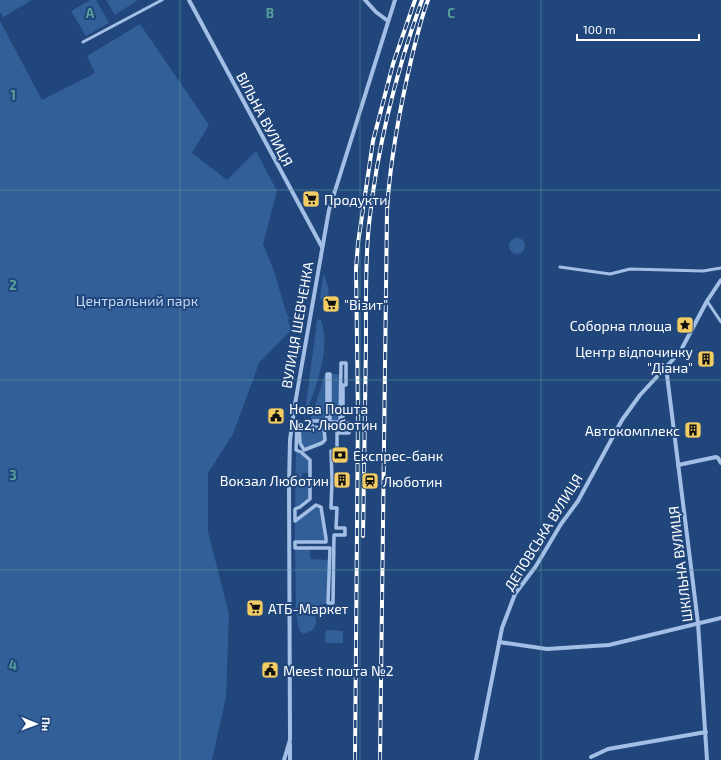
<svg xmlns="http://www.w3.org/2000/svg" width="721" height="760" font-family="'Exo 2',sans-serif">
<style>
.green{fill:#335f99}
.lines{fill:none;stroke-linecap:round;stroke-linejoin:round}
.service{stroke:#a3bfe6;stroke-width:3}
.pedestrian{stroke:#a3bfe6;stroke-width:3.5}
.minor{stroke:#a3bfe6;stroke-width:4}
.rail-casing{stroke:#fff;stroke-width:4}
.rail{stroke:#20467b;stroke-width:2.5;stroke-dasharray:8;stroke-linecap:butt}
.grid{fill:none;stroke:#579f9a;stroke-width:1;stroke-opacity:0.55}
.labels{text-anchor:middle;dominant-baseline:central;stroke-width:4;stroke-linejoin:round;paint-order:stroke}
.street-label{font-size:14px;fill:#fff;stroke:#20467b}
.poi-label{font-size:14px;fill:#fff;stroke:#20467b;text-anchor:start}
.park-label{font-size:14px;fill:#c6daf5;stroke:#20467b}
.grid-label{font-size:13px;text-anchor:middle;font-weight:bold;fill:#579f9a;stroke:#20467b;stroke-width:4;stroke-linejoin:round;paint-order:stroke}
</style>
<rect width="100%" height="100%" fill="#20467b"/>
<g class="green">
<path d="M 0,0 L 32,0 L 3,17 L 0,11 Z"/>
<path d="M 91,0 L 96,0 L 109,23 L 86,36 L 71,11 Z"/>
<path d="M 106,0 L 138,0 L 115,15 Z"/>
<path d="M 0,21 L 42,100 L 95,73 L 87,56 L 140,24 L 209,125 L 192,153 L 227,180 L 256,151 L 277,191 L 263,244 L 274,271 L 286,312 L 289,318 L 288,321 L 291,330 L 259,363 L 233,434 L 208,473 L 208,532 L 229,614 L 226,697 L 212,760 L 0,760 Z"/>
<circle cx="517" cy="246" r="8"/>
<path d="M 323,276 L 325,276 C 327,284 330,291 328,299 L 324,301 L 320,298 Z"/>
<path d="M 317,320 L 321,320 C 332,350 314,391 304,420 Z"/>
<path d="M 325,374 L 327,374 L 327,421 L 310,421 Z"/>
<path d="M 330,374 L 341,374 L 340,422 L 330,422 Z"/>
<path d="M 310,424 L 313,427 L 322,427 L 325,440 L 308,450 L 302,448 L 299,426 Z"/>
<path d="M 296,450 L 310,460 L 310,473 L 303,473 L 300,480 L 303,485 L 310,486 L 310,499 L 295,509 Z"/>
<path d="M 316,505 L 319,505 L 326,542 L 295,542 L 295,520 Z"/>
<path d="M 310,547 L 310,559 L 329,560 L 328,603 L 319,605 L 315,609 L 316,623 L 313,630 L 303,634 L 299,630 L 296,612 L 295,548 Z"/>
<path d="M 326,630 L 343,631 L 343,643 L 325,643 Z"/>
</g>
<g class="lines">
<g class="service">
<path d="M 83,42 L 162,0"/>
<path d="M 560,267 L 610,274 L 630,269 L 703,271 L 721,268"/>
<path d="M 707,301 L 721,322"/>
</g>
<path class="pedestrian" d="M 341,363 L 346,363 L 346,385 L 343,385 L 343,423 L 350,423 L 349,433 L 337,433 L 337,451 L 331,451 L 332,480 L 331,508 L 337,508 L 336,528 L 345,528 L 345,535 L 334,535 L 333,603 L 328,603 L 330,548 L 295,548 L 295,542 L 326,542 L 326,538 L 321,507 L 316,505 L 295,521 L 295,509 L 300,507 L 310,499 L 310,460 L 301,452 L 296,450 L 297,426 L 299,426 L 300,443 L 304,450 L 322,443 L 325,440 L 324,428 L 313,427 L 312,425 L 310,424 L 310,421 L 327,421 L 327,374 L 330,374 L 330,422 L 340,422 Z"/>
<g class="minor">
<path d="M 189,0 L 322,247"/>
<path d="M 365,0 L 376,12 L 388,21"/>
<path d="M 666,367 L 698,623 L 707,760"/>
<path d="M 678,465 L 716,457 L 718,458 L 721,463"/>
<path d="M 499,642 L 547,649 L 609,645 L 721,618"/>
<path d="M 290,744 L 290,760"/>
<path d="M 591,757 L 608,749 L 706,732"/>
<path d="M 284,760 L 290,740 L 289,483 L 290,440 L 295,404 L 329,210 L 395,0"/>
<path d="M 476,760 L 502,628 L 515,594 L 536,566 L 561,524 L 578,501 L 622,420 L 640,395 L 680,352 L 707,301 L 721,280"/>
</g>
<g class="rail-casing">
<g id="rail">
<path d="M 363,536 C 364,471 365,407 366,342 C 366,303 365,263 369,224 C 377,148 396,72 422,0"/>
<path d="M 355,760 L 358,414 L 356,269 L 358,243 L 373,141 L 393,64 L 415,0"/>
<path d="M 380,760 L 387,211 C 390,159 400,107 412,56 C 417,37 421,18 428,0"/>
</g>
</g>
<use href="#rail" class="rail"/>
</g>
<path class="grid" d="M 180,0 L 180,760M 360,0 L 360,760M 541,0 L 541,760M 0,190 L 721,190M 0,380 L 721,380M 0,570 L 721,570"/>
<defs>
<g id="supermarket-square" transform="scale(0.9)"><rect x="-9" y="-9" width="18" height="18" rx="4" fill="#f3cd64" stroke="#20467b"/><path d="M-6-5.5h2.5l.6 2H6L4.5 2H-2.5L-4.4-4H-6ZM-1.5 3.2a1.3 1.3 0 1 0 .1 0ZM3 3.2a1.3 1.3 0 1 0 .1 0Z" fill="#111"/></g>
<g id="sight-square" transform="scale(0.9)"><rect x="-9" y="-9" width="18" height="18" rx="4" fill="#f3cd64" stroke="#20467b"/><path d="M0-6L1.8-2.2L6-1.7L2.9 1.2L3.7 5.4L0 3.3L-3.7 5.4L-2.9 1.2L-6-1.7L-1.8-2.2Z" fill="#111"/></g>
<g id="building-square" transform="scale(0.9)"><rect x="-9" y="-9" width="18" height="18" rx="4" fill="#f3cd64" stroke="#20467b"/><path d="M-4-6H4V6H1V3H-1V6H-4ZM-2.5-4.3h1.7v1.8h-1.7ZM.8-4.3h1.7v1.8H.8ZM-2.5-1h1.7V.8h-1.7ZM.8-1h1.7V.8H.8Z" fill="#111"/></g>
<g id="civic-square" transform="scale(0.9)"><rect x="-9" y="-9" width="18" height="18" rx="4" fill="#f3cd64" stroke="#20467b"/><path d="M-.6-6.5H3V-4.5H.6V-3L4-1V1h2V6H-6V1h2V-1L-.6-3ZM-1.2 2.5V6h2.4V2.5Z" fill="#111"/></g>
<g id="bank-square" transform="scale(0.9)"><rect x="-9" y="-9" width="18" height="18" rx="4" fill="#f3cd64" stroke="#20467b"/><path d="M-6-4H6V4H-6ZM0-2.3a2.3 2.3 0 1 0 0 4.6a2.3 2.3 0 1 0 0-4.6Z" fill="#111"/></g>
<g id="station-square" transform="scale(0.9)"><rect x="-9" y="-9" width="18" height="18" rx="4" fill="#f3cd64" stroke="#20467b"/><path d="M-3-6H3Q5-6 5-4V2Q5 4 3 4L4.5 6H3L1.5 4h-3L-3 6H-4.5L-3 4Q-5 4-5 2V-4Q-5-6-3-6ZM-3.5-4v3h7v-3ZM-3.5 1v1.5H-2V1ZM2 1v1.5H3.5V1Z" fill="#111"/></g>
</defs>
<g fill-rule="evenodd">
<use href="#supermarket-square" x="311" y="199"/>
<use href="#supermarket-square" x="331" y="304"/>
<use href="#sight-square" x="685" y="325"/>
<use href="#building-square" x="706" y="359"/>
<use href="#civic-square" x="276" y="416"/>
<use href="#building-square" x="693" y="430"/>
<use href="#bank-square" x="340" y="455"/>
<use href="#building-square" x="342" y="480"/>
<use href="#station-square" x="370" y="481"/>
<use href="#supermarket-square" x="255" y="608"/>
<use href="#civic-square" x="270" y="670"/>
</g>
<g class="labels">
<g class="street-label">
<text transform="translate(265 119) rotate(62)">ВІЛЬНА ВУЛИЦЯ</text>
<text transform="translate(297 325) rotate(-80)">ВУЛИЦЯ ШЕВЧЕНКА</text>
<text transform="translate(543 532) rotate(-58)">ДЕПОВСЬКА ВУЛИЦЯ</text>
<text transform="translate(680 564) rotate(-97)">ШКІЛЬНА ВУЛИЦЯ</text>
</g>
<g class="poi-label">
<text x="324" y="199">Продукти</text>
<text x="344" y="304">"Візит"</text>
<text x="672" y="325" text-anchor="end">Соборна площа</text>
<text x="693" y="351" text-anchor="end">Центр відпочинку<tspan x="693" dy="16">"Діана"</tspan></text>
<text x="289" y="408">Нова Пошта<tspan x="289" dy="16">№2, Люботин</tspan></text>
<text x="680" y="430" text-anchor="end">Автокомплекс</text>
<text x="353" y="455">Експрес-банк</text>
<text x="329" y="480" text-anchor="end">Вокзал Люботин</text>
<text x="383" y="481">Люботин</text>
<text x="268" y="608">АТБ-Маркет</text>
<text x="283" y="670">Meest пошта №2</text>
</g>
<g class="park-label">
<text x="137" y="300">Центральний парк</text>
</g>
</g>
<g class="grid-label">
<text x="90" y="18">A</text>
<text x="270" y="18">B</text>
<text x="451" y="18">C</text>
<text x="13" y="100">1</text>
<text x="13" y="290">2</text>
<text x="13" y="480">3</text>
<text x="13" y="670">4</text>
</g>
<g transform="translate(36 724) rotate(91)" stroke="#20467b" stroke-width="3" paint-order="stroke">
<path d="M0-3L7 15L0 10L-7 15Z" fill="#ffffff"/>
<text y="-6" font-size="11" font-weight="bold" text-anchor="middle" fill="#ffffff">Пн</text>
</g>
<path d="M577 34v6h122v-6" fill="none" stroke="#ffffff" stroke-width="2"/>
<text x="583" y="34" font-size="12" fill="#ffffff" stroke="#20467b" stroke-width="3" paint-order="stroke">100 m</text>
</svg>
